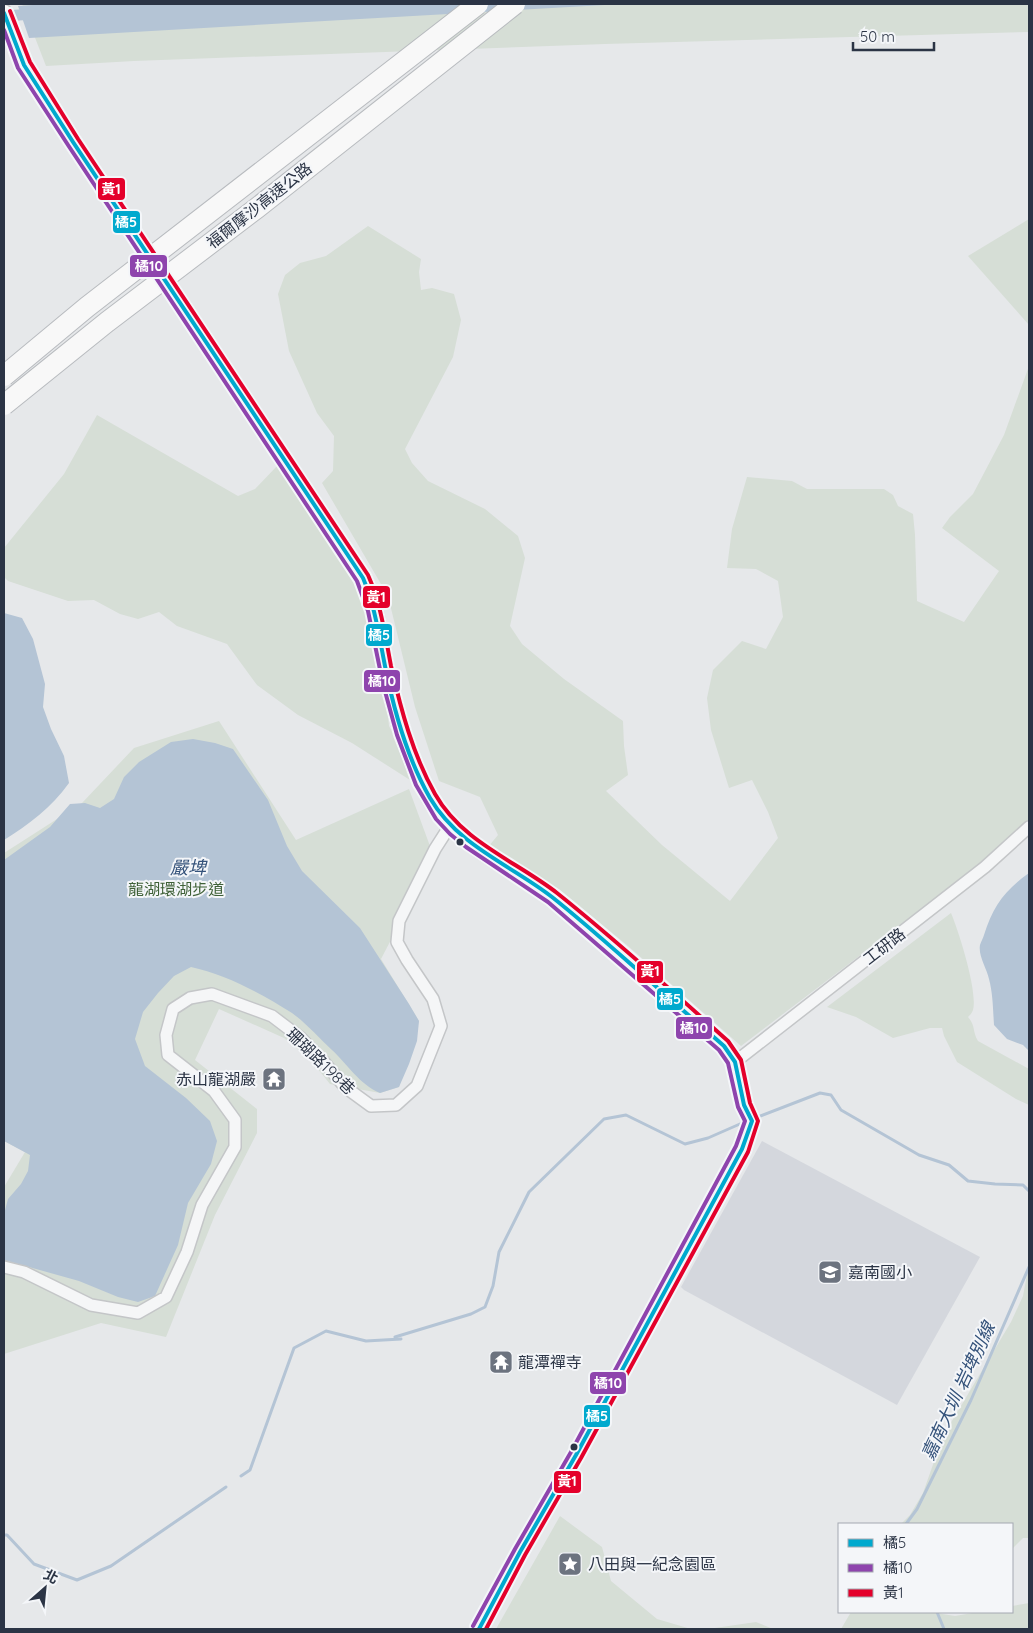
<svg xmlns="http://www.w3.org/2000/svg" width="1033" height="1633" font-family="Quicksand,'Noto Sans TC',sans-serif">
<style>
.built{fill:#d4d7dd}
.green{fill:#d6ded6}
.water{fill:#b4c4d5}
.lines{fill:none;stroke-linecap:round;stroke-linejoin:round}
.stream{stroke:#b4c4d5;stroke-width:3}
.canal{stroke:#b4c4d5;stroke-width:11}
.street-casing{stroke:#c4c6c8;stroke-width:14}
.secondary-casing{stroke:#c4c6c8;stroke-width:19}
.street{stroke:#f5f6f7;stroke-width:11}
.secondary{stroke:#f8f8f8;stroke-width:16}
.highway-bridge-casing{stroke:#b8bbbf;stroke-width:22;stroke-linecap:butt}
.highway-bridge{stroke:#f8f8f8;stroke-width:20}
.bus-1-casing{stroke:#f4f6f9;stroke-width:8}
.bus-2-casing{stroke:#f4f6f9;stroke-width:8}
.bus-3-casing{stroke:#f4f6f9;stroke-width:8}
.bus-1{stroke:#00a9ce;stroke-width:4}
.bus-2{stroke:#8e44ad;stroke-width:4}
.bus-3{stroke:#e4002b;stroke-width:4}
.bus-dot{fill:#2b3445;stroke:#f4f6f9;stroke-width:2}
.labels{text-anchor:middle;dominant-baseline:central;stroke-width:4;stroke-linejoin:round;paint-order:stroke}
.street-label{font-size:16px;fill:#2b3445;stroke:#f4f6f9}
.park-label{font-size:16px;fill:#3f6138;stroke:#f4f6f9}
.poi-label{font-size:16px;fill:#2b3445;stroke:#f4f6f9;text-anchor:start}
.water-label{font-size:18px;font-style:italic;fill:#34527a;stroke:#f4f6f9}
.line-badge{stroke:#f4f6f9;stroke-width:2}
.badge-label{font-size:14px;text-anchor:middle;font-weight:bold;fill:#fff}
</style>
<rect width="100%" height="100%" fill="#e6e8ea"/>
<path class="built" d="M 762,1141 L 980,1257 L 897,1405 L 684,1290 L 681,1287 Z"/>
<g class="green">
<path d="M 22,4 L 1029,4 L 1029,32 L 605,44 L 134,61 L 46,66 Z"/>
<path d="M 1029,219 L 1029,325 L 968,256 Z"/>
<path d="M 368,226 L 421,259 L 419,272 L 421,290 L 432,288 L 454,294 L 461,320 L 453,357 L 405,449 L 412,463 L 428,481 L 485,509 L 518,536 L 525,558 L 510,626 L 522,644 L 564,679 L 623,721 L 624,746 L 628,775 L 606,791 L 662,845 L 730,901 L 778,838 L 768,812 L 752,780 L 729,788 L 711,730 L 707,698 L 713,670 L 742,641 L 766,649 L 783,617 L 778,581 L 756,569 L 727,568 L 732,529 L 747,477 L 792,481 L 807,489 L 884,489 L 893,495 L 898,506 L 913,514 L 915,535 L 917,601 L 964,622 L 999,571 L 942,528 L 950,517 L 973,494 L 1004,435 L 1029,366 L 1029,820 L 984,861 L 741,1046 L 628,946 L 559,889 L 488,847 L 498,835 L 480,797 L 439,781 L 415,707 L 388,596 L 322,483 L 333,471 L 334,436 L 317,413 L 289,351 L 278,294 L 285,275 L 300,263 L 326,256 Z"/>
<path d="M 97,415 L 238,496 L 255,489 L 278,465 L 360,590 L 373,626 L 385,688 L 389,726 L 403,751 L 410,780 L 352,743 L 298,715 L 257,685 L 227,644 L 177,626 L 159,612 L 138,619 L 120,614 L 94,600 L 68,601 L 8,581 L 4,577 L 4,548 L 64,474 Z"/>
<path d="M 219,721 L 296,840 L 409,789 L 434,857 L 381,959 L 419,1021 L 399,1087 L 380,1093 L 330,1084 L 309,1058 L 284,1038 L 219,1009 L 195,1060 L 257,1109 L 257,1133 L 215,1215 L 166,1337 L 101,1323 L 4,1354 L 4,1187 L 25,1152 L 4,1141 L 4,853 L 82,803 L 134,748 Z"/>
<path d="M 951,913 C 959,932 978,992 973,1010 C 972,1013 970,1015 968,1017 C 976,1026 972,1031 978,1041 L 1029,1069 L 1029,1105 L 1016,1099 L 957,1062 L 944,1036 L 942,1028 L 930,1028 L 893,1038 L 856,1017 L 827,1007 Z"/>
<path d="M 1029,1264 L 1029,1538 L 1023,1538 L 1012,1549 L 1012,1524 L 901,1524 L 910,1515 L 923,1493 L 943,1436 L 1011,1322 L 1023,1296 Z"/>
<path d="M 560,1516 L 602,1547 L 611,1581 L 657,1619 L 691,1629 L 496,1629 Z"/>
<path d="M 1029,1603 L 1029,1629 L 841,1629 L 851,1612 L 930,1612 L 955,1616 L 978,1612 L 1012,1612 L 1012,1606 Z"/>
<path d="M 756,1622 L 773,1629 L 708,1629 Z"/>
</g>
<g class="water">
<path d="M 48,4 L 622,4 L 29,38 L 18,6 Z"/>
<path d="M 4,613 L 22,618 L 33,639 L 45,684 L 43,707 L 51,729 L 64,756 L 69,783 C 52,807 28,825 4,840 Z"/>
<path d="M 193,739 L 215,743 L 233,749 L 268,800 L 287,846 L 302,871 L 360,928 L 409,1004 L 419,1021 L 417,1041 L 409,1064 L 399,1087 L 380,1093 C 359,1084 348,1065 332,1050 C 319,1038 306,1023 292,1013 C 262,994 225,974 191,967 L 174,976 L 158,993 L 143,1012 L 135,1039 L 145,1066 L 186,1098 L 210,1121 L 217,1141 L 211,1164 L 188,1203 L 178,1245 L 155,1296 L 138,1302 L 118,1297 L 79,1281 L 4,1260 L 4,1214 L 8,1199 L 21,1184 L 28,1171 L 30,1155 L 4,1141 L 4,860 L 50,827 L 70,804 L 85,803 L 100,808 L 114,799 L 124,777 L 139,762 L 171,742 Z"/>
<path d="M 1029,873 L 1029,1051 L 1023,1045 L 1007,1039 L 994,1025 C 993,1010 993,994 989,979 C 987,969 978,956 980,945 C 981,942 983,938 984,935 C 993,906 1005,890 1029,873 Z"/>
</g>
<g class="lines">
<g class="stream">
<path d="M 755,1118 L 820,1093 L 831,1095 L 841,1110 L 919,1155 L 949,1165 L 968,1181 L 995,1184 L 1023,1185 L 1029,1191"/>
<path d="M 395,1337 L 471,1314 L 485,1307 L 493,1286 L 499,1252 L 529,1192 L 604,1119 L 626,1115 L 685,1144 L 708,1138 L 749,1120"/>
<path d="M 241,1476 L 250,1470 L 294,1348 L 326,1331 L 366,1341 L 401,1339"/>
<path d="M 906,1524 L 917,1509 L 971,1400 L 1029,1267"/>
<path d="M 4,1535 L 7,1535 L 34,1564 L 77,1580 L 111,1566 L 226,1487"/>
<path d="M 937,1612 L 944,1629"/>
</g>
<path class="canal" d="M 4,16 L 34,14"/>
<g class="street-casing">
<g id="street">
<path d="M 4,1267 L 24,1272 L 91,1305 L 138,1313 L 166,1297 L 187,1252 L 202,1205 L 235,1147 L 235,1120 L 214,1091 L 168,1055 L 166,1035 L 173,1009 L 190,998 L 212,994 L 272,1016 L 301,1038 L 324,1062 L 345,1087 L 371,1106 L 396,1105 L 417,1086 L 441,1026 L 433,999 L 407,960 L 397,942 L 399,921 L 435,849 L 451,824"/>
<path d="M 479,1629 L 520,1552 L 576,1455 L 742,1149 L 752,1121 L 744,1105 L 734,1062 L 735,1062 L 985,867 L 1029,827"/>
</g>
</g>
<g class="secondary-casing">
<path id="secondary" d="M 4,13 L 24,65 L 73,142 L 363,578 C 376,605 379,636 385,666 C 395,711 407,756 430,798 C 456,846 512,865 552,897 C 608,942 660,992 715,1038 L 724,1046 L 735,1062"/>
</g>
<use href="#street" class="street"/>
<use href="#secondary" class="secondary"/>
<g class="highway-bridge-casing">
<g id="highway-bridge">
<path d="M 4,376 L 87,307 L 478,4"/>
<path d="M 4,405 L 107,322 L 257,208 L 515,4"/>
</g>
</g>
<use href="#highway-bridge" class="highway-bridge"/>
<g class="bus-1-casing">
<path id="bus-1" d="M 4,13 L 24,65 L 73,142 L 363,578 C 375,606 379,636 385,666 C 394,711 407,758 430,798 C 458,846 511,865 552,897 C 586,924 618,953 650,981 C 674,1003 699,1024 724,1046 L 735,1062 L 744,1105 L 752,1121 L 742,1149 L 576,1455 L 520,1552 L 479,1629"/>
</g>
<g class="bus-2-casing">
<path id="bus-2" d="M 4,30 L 18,68 L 68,145 L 357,581 L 368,611 L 383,684 L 397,735 L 416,785 L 436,819 L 450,834 L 466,847 L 548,902 L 719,1050 L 728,1063 L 738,1107 L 745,1121 L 736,1146 L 571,1452 L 515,1549 L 473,1626"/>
</g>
<g class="bus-3-casing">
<path id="bus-3" d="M 10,11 L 30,62 L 78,139 L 368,575 C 381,604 385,635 391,666 C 401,710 413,755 435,794 C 462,842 516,861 557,893 C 616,940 672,991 728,1041 L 741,1060 L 750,1103 L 758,1121 L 748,1152 L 581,1458 L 525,1555 L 486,1629"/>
</g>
<use href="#bus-1" class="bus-1"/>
<use href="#bus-2" class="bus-2"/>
<use href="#bus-3" class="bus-3"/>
</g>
<defs>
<g id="temple-square" transform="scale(1.25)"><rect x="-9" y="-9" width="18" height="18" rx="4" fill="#6c737f" stroke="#f4f6f9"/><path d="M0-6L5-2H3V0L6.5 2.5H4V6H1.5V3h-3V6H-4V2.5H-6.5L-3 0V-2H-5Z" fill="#fff"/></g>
<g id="school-square" transform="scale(1.25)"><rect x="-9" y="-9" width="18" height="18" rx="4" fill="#6c737f" stroke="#f4f6f9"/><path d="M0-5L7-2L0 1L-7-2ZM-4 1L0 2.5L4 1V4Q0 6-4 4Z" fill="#fff"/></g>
<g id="sight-square" transform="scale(1.25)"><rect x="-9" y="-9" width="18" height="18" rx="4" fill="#6c737f" stroke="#f4f6f9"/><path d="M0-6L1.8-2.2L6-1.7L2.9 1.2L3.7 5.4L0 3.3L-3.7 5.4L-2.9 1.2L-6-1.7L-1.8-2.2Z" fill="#fff"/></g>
</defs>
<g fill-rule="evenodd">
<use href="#temple-square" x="274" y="1079"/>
<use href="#school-square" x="830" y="1272"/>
<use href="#temple-square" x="501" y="1362"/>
<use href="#sight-square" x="570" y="1564"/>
</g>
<g class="bus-dot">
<circle cx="460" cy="842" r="4.5"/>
<circle cx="574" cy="1447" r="4.5"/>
</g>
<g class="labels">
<g class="street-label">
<text transform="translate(259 205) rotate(-38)">福爾摩沙高速公路</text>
<text transform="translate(884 946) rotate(-38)">工研路</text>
<text transform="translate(321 1061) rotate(44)">珊瑚路198巷</text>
</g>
<g class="park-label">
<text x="176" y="889">龍湖環湖步道</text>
</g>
<g class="poi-label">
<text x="256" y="1079" text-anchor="end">赤山龍湖嚴</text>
<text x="848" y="1272">嘉南國小</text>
<text x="518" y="1362">龍潭禪寺</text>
<text x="588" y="1564">八田與一紀念園區</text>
</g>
<g class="water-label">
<text x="188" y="867">嚴埤</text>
<text transform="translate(958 1391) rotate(-65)">嘉南大圳 岩埤別線</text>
</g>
</g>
<g class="line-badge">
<rect x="97" y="177" width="29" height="24" rx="5" fill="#e4002b"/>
<rect x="112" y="210" width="29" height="24" rx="5" fill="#00a9ce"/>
<rect x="129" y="254" width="39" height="24" rx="5" fill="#8e44ad"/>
<rect x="362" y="585" width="29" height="24" rx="5" fill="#e4002b"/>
<rect x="365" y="623" width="28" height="24" rx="5" fill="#00a9ce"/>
<rect x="363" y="669" width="38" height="24" rx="5" fill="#8e44ad"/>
<rect x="636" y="960" width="28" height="24" rx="5" fill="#e4002b"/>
<rect x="656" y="987" width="28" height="24" rx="5" fill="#00a9ce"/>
<rect x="675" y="1016" width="38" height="24" rx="5" fill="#8e44ad"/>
<rect x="589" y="1371" width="38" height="24" rx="5" fill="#8e44ad"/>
<rect x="583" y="1404" width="28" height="24" rx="5" fill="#00a9ce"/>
<rect x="553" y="1470" width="29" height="24" rx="5" fill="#e4002b"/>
</g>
<g class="badge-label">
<text x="111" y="194">黃1</text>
<text x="126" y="227">橘5</text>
<text x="149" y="271">橘10</text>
<text x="376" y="602">黃1</text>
<text x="379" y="640">橘5</text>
<text x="382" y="686">橘10</text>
<text x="650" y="976">黃1</text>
<text x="670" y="1004">橘5</text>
<text x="694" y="1033">橘10</text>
<text x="608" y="1388">橘10</text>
<text x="597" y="1421">橘5</text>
<text x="567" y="1486">黃1</text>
</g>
<rect width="1033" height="1633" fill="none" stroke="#2b3445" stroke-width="10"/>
<rect x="838" y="1523" width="175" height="90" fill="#f4f6f9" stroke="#a4a8b1"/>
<rect x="848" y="1539" width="25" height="8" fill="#00a9ce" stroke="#a4a8b1"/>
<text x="883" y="1548" font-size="15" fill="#2b3445">橘5</text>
<rect x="848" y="1564" width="25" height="8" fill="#8e44ad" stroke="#a4a8b1"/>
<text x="883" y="1573" font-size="15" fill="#2b3445">橘10</text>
<rect x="848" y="1589" width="25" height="8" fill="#e4002b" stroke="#a4a8b1"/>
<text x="883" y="1598" font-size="15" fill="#2b3445">黃1</text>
<g transform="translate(45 1588) rotate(27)" stroke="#f4f6f9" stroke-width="4" paint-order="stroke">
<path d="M0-4L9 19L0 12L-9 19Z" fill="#2b3445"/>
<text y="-8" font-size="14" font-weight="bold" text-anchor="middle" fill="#2b3445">北</text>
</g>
<path d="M853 42v8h81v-8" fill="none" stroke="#2b3445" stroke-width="2.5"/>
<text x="860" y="42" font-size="15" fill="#2b3445" stroke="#f4f6f9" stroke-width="4" paint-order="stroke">50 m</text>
</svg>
